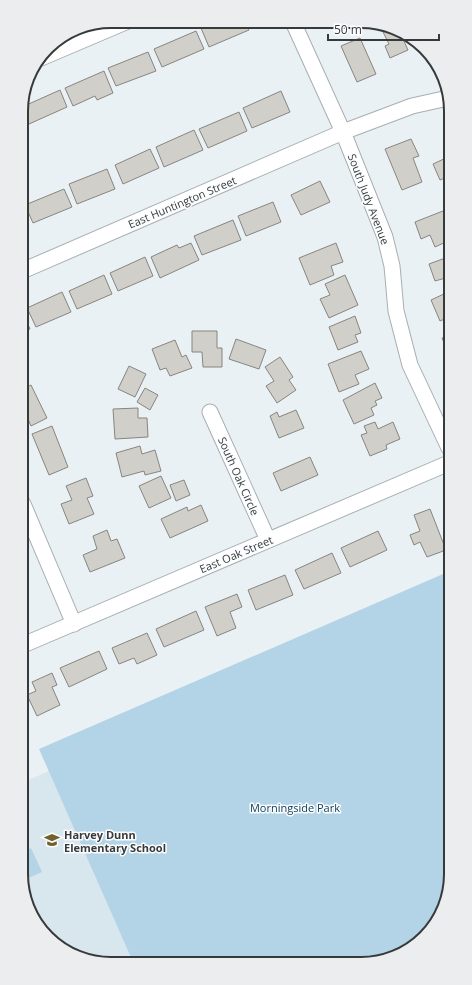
<svg xmlns="http://www.w3.org/2000/svg" width="472" height="985" font-family="'Open Sans',sans-serif">
<style>
.built{fill:#d8e6ed}
.green{fill:#b3d3e6}
.building{fill:#d1cfc9;stroke:#878580}
.lines{fill:none;stroke-linecap:round;stroke-linejoin:round}
.street-casing{stroke:#a8aeb2;stroke-width:17}
.street{stroke:#fff;stroke-width:15}
.labels{text-anchor:middle;dominant-baseline:central;stroke-width:3;stroke-linejoin:round;paint-order:stroke}
.street-label{font-size:11px;fill:#373a3b;stroke:#fbfdff}
.park-label{font-size:11px;fill:#0f4058;stroke:#fbfdff}
.poi-label{font-size:11px;font-weight:bold;fill:#373a3b;stroke:#fbfdff;text-anchor:start}
.rim{fill:none;stroke:#373a3b;stroke-width:2}
</style>
<rect width="100%" height="100%" fill="#eaf1f5"/>
<path class="built" d="M 49,771 L 133,962 L 94,962 L 52,941 L 24,897 L 24,782 Z"/>
<g class="green">
<path d="M 450,571 L 451,880 L 432,929 L 384,961 L 133,962 L 39,749 Z"/>
<path d="M 31,848 L 42,872 L 24,880 L 24,852 Z"/>
</g>
<g class="building">
<path d="M 216,22 L 246,22 L 249,30 L 209,47 L 201,28 Z"/>
<path d="M 382,25 L 407,37 L 403,39 L 408,50 L 390,58 L 385,46 L 389,44 L 380,26 Z"/>
<path d="M 196,31 L 204,49 L 162,67 L 154,49 Z"/>
<path d="M 360,38 L 376,74 L 357,82 L 341,46 Z"/>
<path d="M 148,52 L 156,71 L 116,86 L 108,68 Z"/>
<path d="M 104,71 L 113,93 L 97,100 L 95,96 L 73,106 L 65,88 Z"/>
<path d="M 60,90 L 67,107 L 29,124 L 22,107 Z"/>
<path d="M 281,91 L 290,112 L 252,128 L 243,108 Z"/>
<path d="M 239,112 L 247,131 L 208,148 L 199,129 Z"/>
<path d="M 194,130 L 203,150 L 164,167 L 156,147 Z"/>
<path d="M 411,139 L 419,156 L 413,158 L 422,182 L 402,190 L 385,149 Z"/>
<path d="M 150,149 L 159,168 L 123,184 L 115,165 Z"/>
<path d="M 448,157 L 448,186 L 445,178 L 440,180 L 433,164 Z"/>
<path d="M 107,169 L 115,189 L 77,204 L 69,184 Z"/>
<path d="M 320,181 L 330,202 L 301,215 L 291,195 Z"/>
<path d="M 64,189 L 72,207 L 33,223 L 25,205 Z"/>
<path d="M 273,202 L 281,222 L 246,236 L 238,216 Z"/>
<path d="M 448,209 L 448,241 L 435,247 L 430,235 L 421,239 L 415,222 Z"/>
<path d="M 22,212 L 28,227 L 22,230 Z"/>
<path d="M 233,220 L 241,240 L 202,255 L 194,236 Z"/>
<path d="M 191,243 L 199,260 L 160,278 L 151,257 L 177,245 L 179,248 Z"/>
<path d="M 336,243 L 343,262 L 331,266 L 334,275 L 310,285 L 299,258 Z"/>
<path d="M 145,257 L 153,276 L 118,291 L 110,273 Z"/>
<path d="M 448,257 L 449,277 L 435,281 L 429,264 Z"/>
<path d="M 104,275 L 112,294 L 77,309 L 69,291 Z"/>
<path d="M 345,275 L 358,305 L 329,318 L 320,299 L 330,295 L 325,284 Z"/>
<path d="M 62,292 L 71,312 L 36,327 L 27,308 Z"/>
<path d="M 446,293 L 449,298 L 449,317 L 440,321 L 431,300 Z"/>
<path d="M 22,311 L 30,329 L 22,332 Z"/>
<path d="M 355,316 L 361,333 L 355,335 L 358,342 L 338,350 L 329,327 Z"/>
<path d="M 192,331 L 217,331 L 217,348 L 222,348 L 222,367 L 203,367 L 202,352 L 192,352 Z"/>
<path d="M 449,335 L 449,354 L 442,338 Z"/>
<path d="M 236,339 L 266,350 L 259,369 L 229,359 Z"/>
<path d="M 175,340 L 182,357 L 186,355 L 192,368 L 170,376 L 166,368 L 160,370 L 152,349 Z"/>
<path d="M 361,351 L 369,369 L 355,375 L 359,384 L 339,392 L 328,364 Z"/>
<path d="M 280,357 L 293,377 L 289,380 L 296,390 L 277,403 L 266,386 L 274,381 L 265,367 Z"/>
<path d="M 129,366 L 146,374 L 135,397 L 118,389 Z"/>
<path d="M 375,383 L 382,398 L 375,401 L 377,405 L 371,408 L 374,415 L 354,424 L 343,400 Z"/>
<path d="M 31,385 L 47,418 L 31,426 L 23,408 L 23,389 Z"/>
<path d="M 145,388 L 158,395 L 150,410 L 137,402 Z"/>
<path d="M 138,408 L 138,418 L 147,418 L 148,437 L 115,439 L 113,409 Z"/>
<path d="M 296,410 L 304,428 L 279,438 L 270,416 L 277,412 L 279,417 Z"/>
<path d="M 375,422 L 378,429 L 393,422 L 400,439 L 386,445 L 387,449 L 370,456 L 361,435 L 367,433 L 364,426 Z"/>
<path d="M 52,426 L 68,467 L 49,475 L 32,434 Z"/>
<path d="M 140,446 L 142,454 L 155,450 L 161,471 L 145,475 L 144,471 L 122,477 L 116,453 Z"/>
<path d="M 310,457 L 318,475 L 281,491 L 273,473 Z"/>
<path d="M 161,476 L 171,498 L 149,508 L 139,486 Z"/>
<path d="M 86,478 L 93,496 L 87,498 L 94,514 L 69,524 L 61,504 L 72,500 L 66,486 Z"/>
<path d="M 184,480 L 190,495 L 176,501 L 170,485 Z"/>
<path d="M 201,505 L 208,521 L 170,538 L 161,519 L 187,507 L 188,511 Z"/>
<path d="M 430,509 L 446,550 L 427,557 L 420,542 L 414,545 L 410,535 L 420,531 L 414,515 Z"/>
<path d="M 107,530 L 111,541 L 117,539 L 125,558 L 90,572 L 83,555 L 97,549 L 93,536 Z"/>
<path d="M 378,531 L 387,550 L 350,567 L 341,548 Z"/>
<path d="M 332,553 L 341,573 L 304,589 L 295,570 Z"/>
<path d="M 285,575 L 293,595 L 256,610 L 248,590 Z"/>
<path d="M 237,594 L 242,607 L 230,612 L 236,628 L 217,636 L 205,607 Z"/>
<path d="M 196,611 L 204,630 L 164,647 L 156,629 Z"/>
<path d="M 147,633 L 157,655 L 137,664 L 134,658 L 119,664 L 112,648 Z"/>
<path d="M 99,651 L 107,669 L 69,687 L 60,668 Z"/>
<path d="M 52,673 L 57,685 L 52,687 L 60,705 L 37,716 L 27,695 L 36,691 L 32,682 Z"/>
</g>
<g class="lines">
<g class="street-casing">
<g id="street">
<path d="M 293,22 L 343,132 L 385,237 L 392,266 L 396,311 L 410,365 L 449,448"/>
<path d="M 41,58 L 128,21"/>
<path d="M 22,271 L 343,132 L 412,106 L 448,98"/>
<path d="M 210,412 L 268,540"/>
<path d="M 23,504 L 74,624"/>
<path d="M 23,645 L 449,463"/>
</g>
</g>
<use href="#street" class="street"/>
</g>
<defs>
<g id="school-bare" transform="scale(1.2)"><path d="M0-5L7-2L0 1L-7-2ZM-4 1L0 2.5L4 1V4Q0 6-4 4Z" fill="#70612e" stroke="#fbfdff" stroke-width="2.5" paint-order="stroke"/></g>
</defs>
<g fill-rule="evenodd">
<use href="#school-bare" x="52" y="840"/>
</g>
<g class="labels">
<g class="street-label">
<text transform="translate(369 199) rotate(69)">South Judy Avenue</text>
<text transform="translate(182 202) rotate(-23)">East Huntington Street</text>
<text transform="translate(239 476) rotate(66)">South Oak Circle</text>
<text transform="translate(236 554) rotate(-23)">East Oak Street</text>
</g>
<g class="park-label">
<text x="295" y="807">Morningside Park</text>
</g>
<g class="poi-label">
<text x="64" y="834">Harvey Dunn<tspan x="64" dy="13">Elementary School</tspan></text>
</g>
</g>
<path d="M0 0H472V985H0ZM111 28H361A83 83 0 0 1 444 111V874A83 83 0 0 1 361 957H111A83 83 0 0 1 28 874V111A83 83 0 0 1 111 28Z" fill="#ebedef" fill-rule="evenodd"/>
<path class="rim" d="M111 28H361A83 83 0 0 1 444 111V874A83 83 0 0 1 361 957H111A83 83 0 0 1 28 874V111A83 83 0 0 1 111 28Z"/>
<path d="M328 34v6h111v-6" fill="none" stroke="#373a3b" stroke-width="2"/>
<text x="334" y="34" font-size="12" fill="#373a3b" stroke="#fbfdff" stroke-width="3" paint-order="stroke">50 m</text>
</svg>
